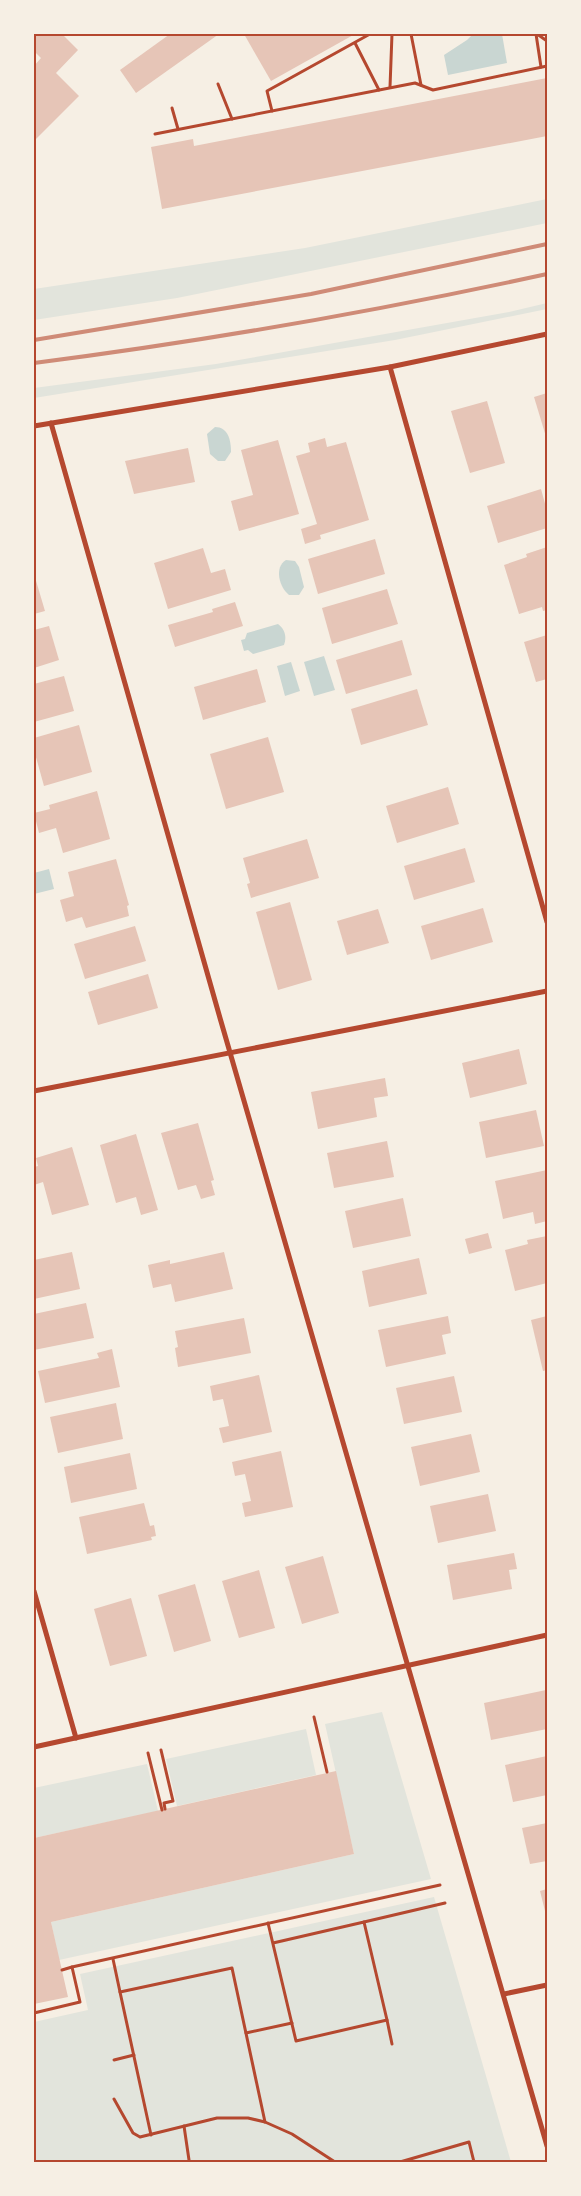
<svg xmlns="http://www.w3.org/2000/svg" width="581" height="2196" font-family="Barlow,sans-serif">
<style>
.green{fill:#e2e4dc}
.water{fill:#c9d6d2}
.building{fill:#e6c5b7}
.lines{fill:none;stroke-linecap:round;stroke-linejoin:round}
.path{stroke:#b5482f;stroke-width:3}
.minor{stroke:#b5482f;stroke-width:5}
.rail{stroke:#cf8b77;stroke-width:4}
.neatline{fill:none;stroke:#b5482f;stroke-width:2}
</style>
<rect width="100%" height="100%" fill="#f6efe4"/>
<g class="green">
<path d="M 547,199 L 547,223 L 177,298 L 34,320 L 34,289 L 305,248 Z"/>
<path d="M 547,303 L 547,309 L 395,340 L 34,398 L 34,388 L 216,364 L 509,312 Z"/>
<path d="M 382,1712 L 431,1879 L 59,1960 L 51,1922 L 354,1854 L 325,1724 Z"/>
<path d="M 306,1729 L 316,1775 L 177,1806 L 166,1759 Z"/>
<path d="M 147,1764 L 158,1811 L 34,1838 L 34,1788 Z"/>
<path d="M 434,1897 L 511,2162 L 34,2162 L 34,2022 L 88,2010 L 80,1974 Z"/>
</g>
<g class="water">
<path d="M 473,34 L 502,34 L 507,63 L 448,75 L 444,55 L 467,40 Z"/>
<path d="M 215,427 C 228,427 231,440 231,452 L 225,461 L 218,461 L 210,454 L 207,434 Z"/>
<path d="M 286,560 L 295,561 L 299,567 L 304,587 L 299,595 L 289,595 C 279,587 274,567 286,560 Z"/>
<path d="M 278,624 C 285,629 287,637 284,645 L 253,654 L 248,650 L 244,651 L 241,640 L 245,639 L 247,633 Z"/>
<path d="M 324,656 L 335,690 L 314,696 L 304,662 Z"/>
<path d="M 291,662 L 300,691 L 285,696 L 277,666 Z"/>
<path d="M 49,869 L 54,889 L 34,894 L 34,873 Z"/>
</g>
<g class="building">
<path d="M 34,34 L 62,34 L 78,50 L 56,73 L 79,96 L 34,141 L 34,66 L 41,58 L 34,51 Z"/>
<path d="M 170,34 L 219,34 L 136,93 L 120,70 Z"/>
<path d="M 244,34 L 355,34 L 271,81 Z"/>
<path d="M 547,78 L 547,136 L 162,209 L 151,147 L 193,139 L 194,146 Z"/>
<path d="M 547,393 L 547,440 L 534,397 Z"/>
<path d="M 487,401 L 505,463 L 470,473 L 451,411 Z"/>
<path d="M 325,438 L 327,447 L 346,442 L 369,520 L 320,535 L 321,539 L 305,544 L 301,529 L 317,524 L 296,456 L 310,452 L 308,443 Z"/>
<path d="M 278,440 L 299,514 L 239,531 L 231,501 L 253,495 L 241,450 Z"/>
<path d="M 188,448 L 195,482 L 134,494 L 125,461 Z"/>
<path d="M 541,489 L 547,511 L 547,528 L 498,543 L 487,506 Z"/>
<path d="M 375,539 L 385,574 L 318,594 L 308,559 Z"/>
<path d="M 547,547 L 547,610 L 543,611 L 542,607 L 519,614 L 504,565 L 527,557 L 526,554 Z"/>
<path d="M 203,548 L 211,573 L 225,569 L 231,590 L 168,609 L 154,563 Z"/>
<path d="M 34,574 L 45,611 L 34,614 Z"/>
<path d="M 387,589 L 398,624 L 332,644 L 322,608 Z"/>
<path d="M 235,602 L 243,626 L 175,647 L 168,625 L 213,612 L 212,609 Z"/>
<path d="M 49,626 L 59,660 L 34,668 L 34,630 Z"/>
<path d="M 547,635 L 547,679 L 536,682 L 524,642 Z"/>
<path d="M 402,640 L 412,675 L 346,694 L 336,660 Z"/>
<path d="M 257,669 L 266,702 L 203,720 L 194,687 Z"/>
<path d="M 64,676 L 74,711 L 34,722 L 34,684 Z"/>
<path d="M 417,689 L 428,725 L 361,745 L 351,709 Z"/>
<path d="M 79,725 L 92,772 L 44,786 L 34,750 L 34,738 Z"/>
<path d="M 268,737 L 284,792 L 226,809 L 210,754 Z"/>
<path d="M 448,787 L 459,824 L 397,843 L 386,806 Z"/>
<path d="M 97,791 L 110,839 L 63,853 L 56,828 L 39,833 L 34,813 L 50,809 L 49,805 Z"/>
<path d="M 307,839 L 319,878 L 251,898 L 247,884 L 250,883 L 243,858 Z"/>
<path d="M 465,848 L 475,882 L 414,900 L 404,866 Z"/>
<path d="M 116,859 L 129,905 L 127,906 L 129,916 L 86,928 L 82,917 L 66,922 L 60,900 L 74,896 L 68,872 Z"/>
<path d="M 290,902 L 312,980 L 278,990 L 256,912 Z"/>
<path d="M 483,908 L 493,942 L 431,960 L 421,926 Z"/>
<path d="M 378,909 L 389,943 L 347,955 L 337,921 Z"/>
<path d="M 135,926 L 146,961 L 85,979 L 74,944 Z"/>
<path d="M 148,974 L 158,1008 L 98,1025 L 88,992 Z"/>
<path d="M 519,1049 L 527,1084 L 470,1098 L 462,1063 Z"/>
<path d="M 385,1078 L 388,1096 L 374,1098 L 377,1117 L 318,1129 L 311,1092 Z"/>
<path d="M 536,1110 L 544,1146 L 486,1158 L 479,1122 Z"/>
<path d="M 198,1123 L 214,1180 L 211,1181 L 215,1195 L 201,1199 L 196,1185 L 178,1190 L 161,1133 Z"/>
<path d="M 136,1134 L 158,1210 L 141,1215 L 136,1197 L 116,1203 L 100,1145 Z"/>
<path d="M 387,1141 L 394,1177 L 334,1188 L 327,1153 Z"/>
<path d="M 72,1147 L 89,1205 L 52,1215 L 43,1182 L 34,1185 L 34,1167 L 38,1166 L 36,1158 Z"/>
<path d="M 547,1170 L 547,1221 L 535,1224 L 533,1212 L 503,1219 L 495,1181 Z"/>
<path d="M 403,1198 L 411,1236 L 353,1248 L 345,1211 Z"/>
<path d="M 488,1233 L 492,1248 L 469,1254 L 465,1239 Z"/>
<path d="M 547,1236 L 547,1283 L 515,1291 L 505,1250 L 528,1244 L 527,1240 Z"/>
<path d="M 72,1252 L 80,1289 L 34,1299 L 34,1260 Z"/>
<path d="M 224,1252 L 233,1289 L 175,1302 L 171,1284 L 153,1288 L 148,1265 L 170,1260 L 170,1264 Z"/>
<path d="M 419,1258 L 427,1294 L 369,1307 L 362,1271 Z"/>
<path d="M 86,1303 L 94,1338 L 34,1350 L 34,1314 Z"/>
<path d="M 448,1316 L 451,1333 L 442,1335 L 446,1354 L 386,1367 L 378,1330 Z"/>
<path d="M 547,1316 L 547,1370 L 543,1371 L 531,1320 Z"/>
<path d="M 244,1318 L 251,1353 L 178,1367 L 175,1348 L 178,1347 L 175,1331 Z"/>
<path d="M 112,1349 L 120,1387 L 45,1403 L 38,1371 L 99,1358 L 97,1353 Z"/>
<path d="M 259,1375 L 272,1432 L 223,1443 L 219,1428 L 229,1426 L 226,1412 L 223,1399 L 213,1401 L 210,1386 Z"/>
<path d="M 454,1376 L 462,1412 L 404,1424 L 396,1388 Z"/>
<path d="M 116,1403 L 123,1439 L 58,1453 L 50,1417 Z"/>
<path d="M 471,1434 L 480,1472 L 420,1486 L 411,1447 Z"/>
<path d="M 281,1451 L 293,1507 L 245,1517 L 242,1503 L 251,1501 L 245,1474 L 235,1476 L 232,1462 Z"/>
<path d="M 130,1453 L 137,1489 L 71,1503 L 64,1467 Z"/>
<path d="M 488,1494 L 496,1531 L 438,1543 L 430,1506 Z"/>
<path d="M 144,1503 L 150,1526 L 154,1525 L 156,1536 L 151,1537 L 152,1540 L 87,1554 L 79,1517 Z"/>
<path d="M 514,1553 L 517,1569 L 509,1570 L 512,1589 L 453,1600 L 447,1565 Z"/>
<path d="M 323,1556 L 339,1613 L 302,1624 L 285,1567 Z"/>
<path d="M 259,1570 L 275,1628 L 239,1638 L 222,1581 Z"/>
<path d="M 195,1584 L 211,1641 L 174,1652 L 158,1595 Z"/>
<path d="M 131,1598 L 147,1656 L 110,1666 L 94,1609 Z"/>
<path d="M 546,1690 L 547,1729 L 491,1740 L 484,1703 Z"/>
<path d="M 547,1756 L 547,1795 L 513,1802 L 505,1765 Z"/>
<path d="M 336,1771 L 354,1854 L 51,1922 L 68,1997 L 34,2004 L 34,1838 Z"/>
<path d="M 547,1823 L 547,1861 L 530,1864 L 522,1828 Z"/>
<path d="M 547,1889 L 547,1919 L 540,1891 Z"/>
</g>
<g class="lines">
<g class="path">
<path d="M 411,34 L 421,85"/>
<path d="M 536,34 L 541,67"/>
<path d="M 537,34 L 547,41"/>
<path d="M 355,43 L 379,90"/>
<path d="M 218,84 L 232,119"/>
<path d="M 390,87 L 392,34"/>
<path d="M 172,108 L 178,129"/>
<path d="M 272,111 L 267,91 L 370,34"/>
<path d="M 155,134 L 415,83 L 433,90 L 547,66"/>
<path d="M 314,1717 L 327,1772"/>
<path d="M 161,1750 L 173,1801 L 164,1803 L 165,1809"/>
<path d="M 148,1753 L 162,1810"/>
<path d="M 364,1922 L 445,1903"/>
<path d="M 268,1923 L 296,2041 L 387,2020 L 364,1922 L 273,1943"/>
<path d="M 113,1959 L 120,1992"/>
<path d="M 62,1970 L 72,1967"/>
<path d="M 34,2013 L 80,2002 L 72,1967 L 440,1885"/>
<path d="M 387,2020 L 392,2044"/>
<path d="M 246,2033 L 292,2023"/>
<path d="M 114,2060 L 134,2055"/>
<path d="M 114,2099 L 133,2133 L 140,2137 L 217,2118 L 248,2118 L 265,2122 L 292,2134 L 335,2162"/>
<path d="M 184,2126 L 189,2160"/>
<path d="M 151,2135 L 120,1992 L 232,1968 L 265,2122"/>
<path d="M 400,2162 L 469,2142 L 474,2162"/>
</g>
<g class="minor">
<path d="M 390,367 L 547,922"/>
<path d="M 51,423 L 220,1018 L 547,2146"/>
<path d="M 34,426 L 390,367 L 547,334"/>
<path d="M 34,1091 L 547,991"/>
<path d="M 34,1591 L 76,1738"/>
<path d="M 34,1747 L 547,1635"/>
<path d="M 504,1994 L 547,1985"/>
</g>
<g class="rail">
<path d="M 34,340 L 311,294 L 547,244"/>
<path d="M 34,363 C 206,341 377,311 547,274"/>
</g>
</g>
<rect width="581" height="2196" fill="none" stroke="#f6efe4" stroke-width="70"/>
<rect x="35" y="35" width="511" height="2126" class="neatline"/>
</svg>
